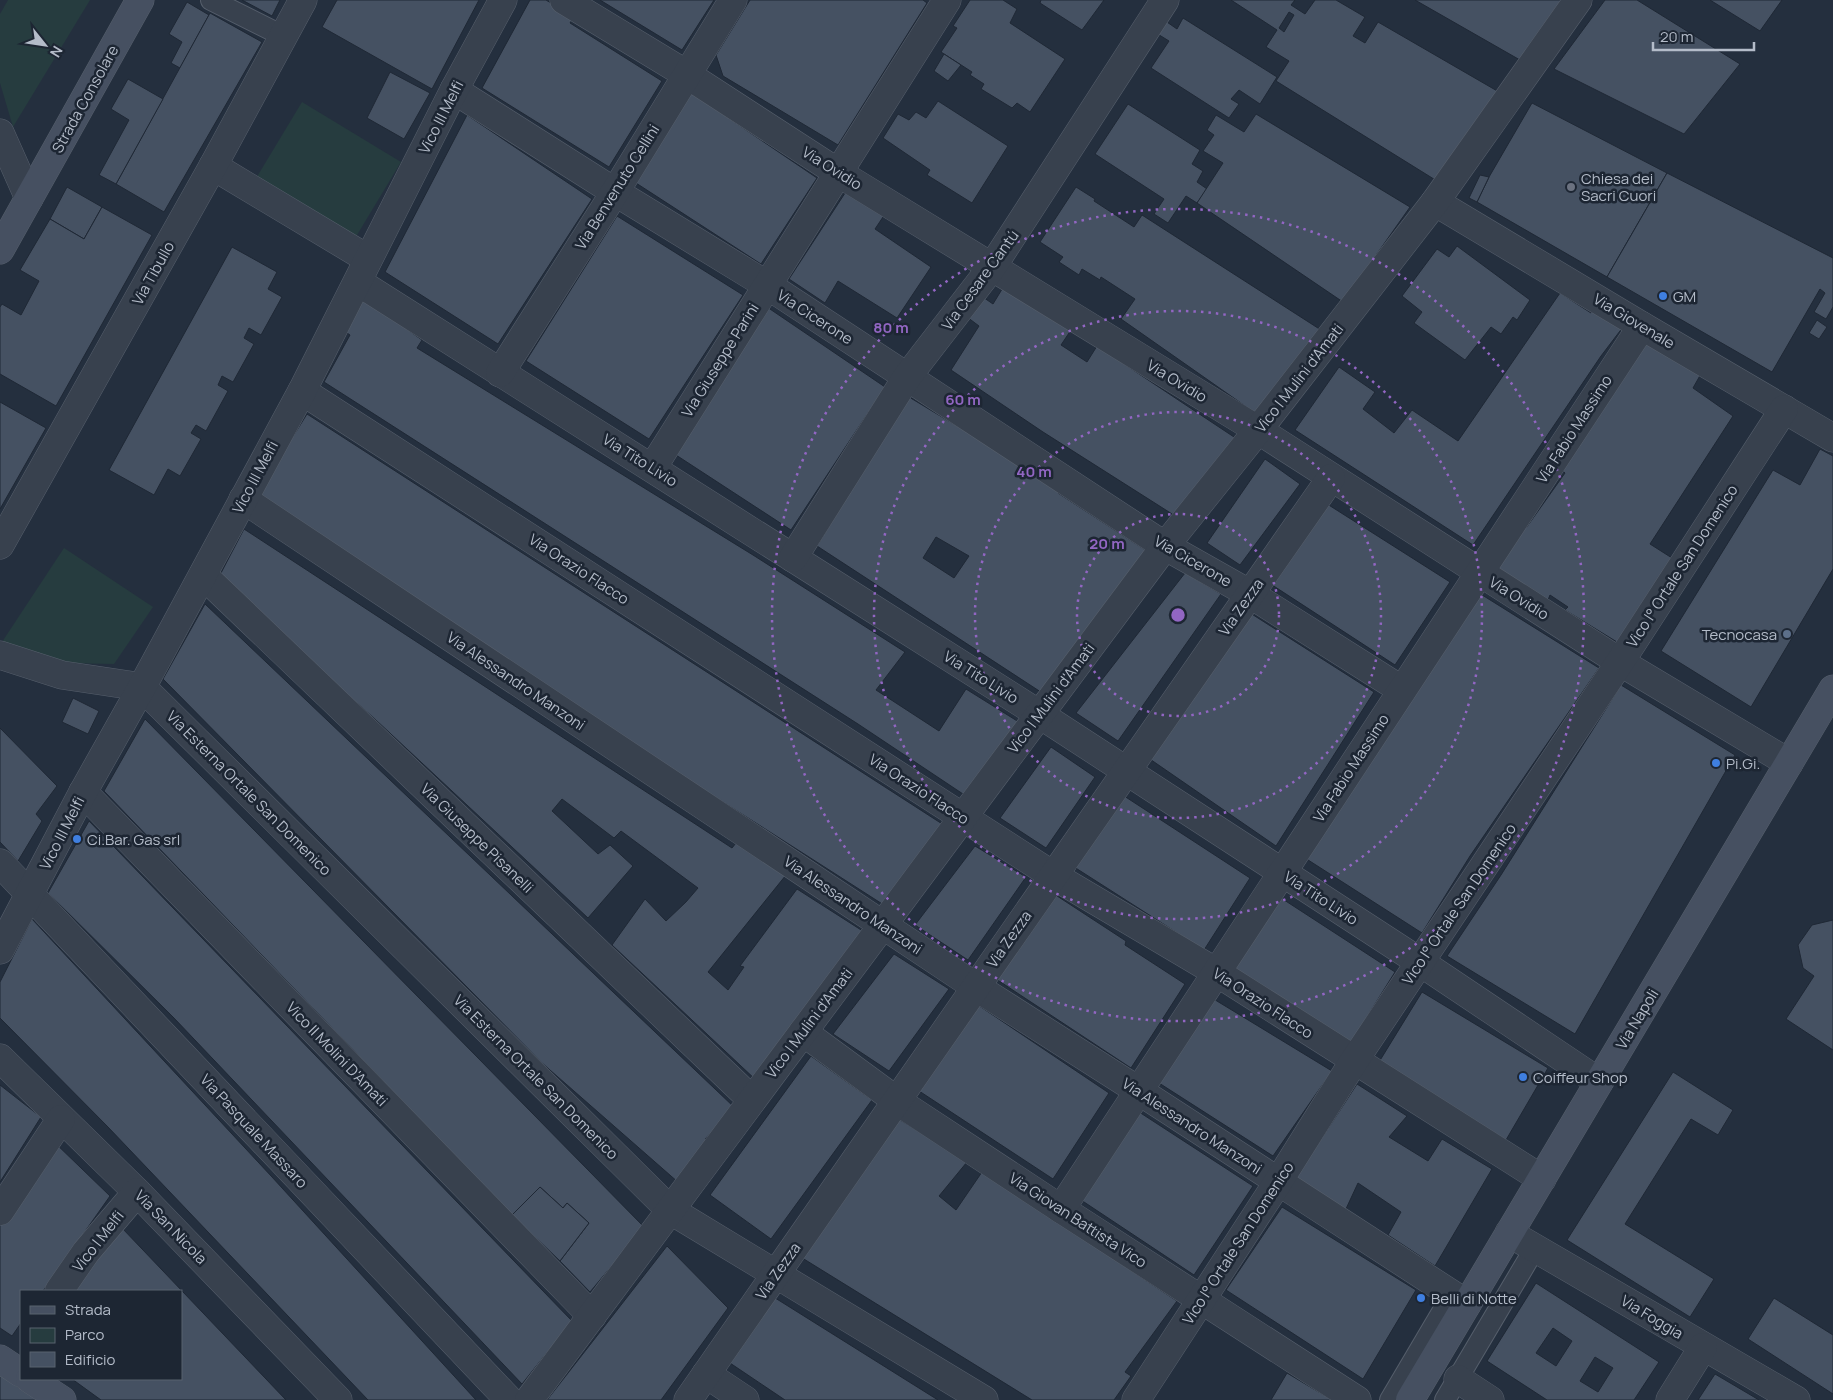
<svg xmlns="http://www.w3.org/2000/svg" width="1833" height="1400" font-family="Manrope,sans-serif">
<style>
.green{fill:#263c3f}
.building{fill:#455162;stroke:#1f2835;fill-rule:evenodd}
.lines{fill:none;stroke-linecap:round;stroke-linejoin:round}
.lane-casing{stroke:#565f6c;stroke-width:22}
.street-casing{stroke:#565f6c;stroke-width:29}
.secondary-casing{stroke:#565f6c;stroke-width:29}
.lane{stroke:#38414e;stroke-width:20}
.street{stroke:#38414e;stroke-width:28}
.secondary{stroke:#465061;stroke-width:28}
.ring{fill:none;stroke:#9266c3;stroke-width:2.5;stroke-dasharray:2.5 5}
.worship-dot{fill:#6b7280;stroke:#1d2633;stroke-width:2}
.shop-dot{fill:#3f7fe0;stroke:#1d2633;stroke-width:2}
.service-dot{fill:#5c6f8a;stroke:#1d2633;stroke-width:2}
.labels{text-anchor:middle;dominant-baseline:central;stroke-width:5;stroke-linejoin:round;paint-order:stroke}
.street-label{font-size:15px;fill:#b4bcc9;stroke:#1d2633}
.poi-label{font-size:15px;fill:#b4bcc9;stroke:#1d2633;text-anchor:start}
.centre{fill:#9266c3;stroke:#1d2633;stroke-width:2.5}
.ring-label{font-size:15px;text-anchor:middle;font-weight:bold;fill:#9266c3;stroke:#1d2633;stroke-width:5;stroke-linejoin:round;paint-order:stroke}
</style>
<rect width="100%" height="100%" fill="#242f3e"/>
<g class="green">
<path d="M 8,0 L 90,0 L 13,127 L 0,83 L 0,14 Z"/>
<path d="M 302,102 L 401,162 L 354,240 L 255,180 Z"/>
<path d="M 64,548 L 153,607 L 114,664 L 66,663 L 2,642 Z"/>
</g>
<g class="building">
<path d="M 242,0 L 280,0 L 272,16 Z"/>
<path d="M 337,0 L 479,0 L 432,89 L 322,27 Z"/>
<path d="M 530,0 L 546,0 L 574,17 L 570,23 L 662,81 L 609,167 L 482,88 Z"/>
<path d="M 600,0 L 714,0 L 682,50 Z"/>
<path d="M 750,0 L 923,0 L 927,3 L 838,145 L 723,76 L 716,55 Z"/>
<path d="M 970,0 L 1003,0 L 1017,9 L 1010,23 L 1065,59 L 1030,112 L 1017,103 L 1012,108 L 981,89 L 984,84 L 970,75 L 972,72 L 941,52 L 957,28 L 953,26 Z"/>
<path d="M 1041,0 L 1104,0 L 1082,30 L 1040,3 Z"/>
<path d="M 1231,0 L 1295,0 L 1291,5 L 1305,14 L 1315,0 L 1336,0 L 1365,17 L 1353,36 L 1365,43 L 1378,22 L 1499,92 L 1437,181 L 1276,81 L 1289,61 L 1266,47 L 1277,30 ZM 1289,12 L 1294,15 L 1284,32 L 1279,28 Z"/>
<path d="M 1415,0 L 1562,0 L 1520,60 Z"/>
<path d="M 1605,0 L 1637,0 L 1740,64 L 1684,134 L 1554,69 Z"/>
<path d="M 1710,0 L 1782,0 L 1760,31 Z"/>
<path d="M 187,2 L 209,15 L 180,68 L 171,63 L 182,42 L 169,34 Z"/>
<path d="M 210,13 L 262,42 L 164,212 L 116,184 Z"/>
<path d="M 1183,18 L 1277,77 L 1260,104 L 1239,90 L 1231,99 L 1239,104 L 1229,118 L 1151,68 L 1169,41 L 1156,33 L 1164,20 L 1177,29 Z"/>
<path d="M 944,54 L 961,65 L 948,81 L 934,71 Z"/>
<path d="M 390,72 L 430,93 L 404,139 L 367,118 Z"/>
<path d="M 128,79 L 163,99 L 116,184 L 99,175 L 129,120 L 111,109 Z"/>
<path d="M 690,92 L 817,178 L 761,264 L 636,183 Z"/>
<path d="M 938,101 L 1008,146 L 972,203 L 927,175 L 930,170 L 883,138 L 898,114 L 909,120 L 916,112 L 926,118 Z"/>
<path d="M 1532,103 L 1667,173 L 1607,277 L 1477,202 L 1489,177 Z"/>
<path d="M 1128,104 L 1200,150 L 1192,164 L 1203,171 L 1197,182 L 1207,189 L 1197,203 L 1186,196 L 1168,223 L 1154,214 L 1164,199 L 1095,154 Z"/>
<path d="M 1256,114 L 1410,207 L 1343,302 L 1197,203 L 1223,163 L 1203,151 L 1214,135 L 1207,130 L 1216,115 L 1244,132 Z"/>
<path d="M 467,115 L 592,199 L 498,344 L 385,272 Z"/>
<path d="M 1667,173 L 1833,258 L 1833,307 L 1826,319 L 1814,312 L 1825,293 L 1820,289 L 1772,372 L 1607,277 Z"/>
<path d="M 1480,175 L 1489,177 L 1477,202 L 1469,198 Z"/>
<path d="M 67,187 L 102,207 L 84,239 L 50,219 Z"/>
<path d="M 1076,187 L 1095,199 L 1094,201 L 1134,227 L 1142,215 L 1321,330 L 1258,415 L 1121,319 L 1135,299 L 1101,277 L 1100,280 L 1082,269 L 1079,275 L 1059,262 L 1063,257 L 1040,242 Z"/>
<path d="M 847,190 L 885,214 L 875,229 L 931,267 L 897,318 L 838,281 L 825,303 L 789,279 Z"/>
<path d="M 102,207 L 152,235 L 56,406 L 0,374 L 0,307 L 2,304 L 21,315 L 39,281 L 20,270 L 50,219 L 84,239 Z"/>
<path d="M 617,216 L 743,295 L 649,439 L 526,361 Z"/>
<path d="M 1457,246 L 1530,300 L 1517,320 L 1513,317 L 1501,334 L 1491,327 L 1465,360 L 1414,323 L 1422,312 L 1402,296 L 1437,249 L 1449,257 Z"/>
<path d="M 232,247 L 277,272 L 268,289 L 282,297 L 261,335 L 249,328 L 244,338 L 254,344 L 233,382 L 222,376 L 218,385 L 228,391 L 206,431 L 196,425 L 191,433 L 201,439 L 180,476 L 168,469 L 154,495 L 109,470 Z"/>
<path d="M 1007,281 L 1075,324 L 1061,345 L 1087,362 L 1097,346 L 1237,439 L 1180,519 L 1043,432 L 951,370 L 979,326 L 963,314 L 977,293 L 993,304 Z"/>
<path d="M 1560,293 L 1591,313 L 1594,308 L 1623,327 L 1601,356 L 1473,545 L 1295,430 L 1339,367 L 1375,392 L 1363,409 L 1394,433 L 1412,410 L 1458,441 Z"/>
<path d="M 363,298 L 422,340 L 417,348 L 753,555 L 905,652 L 876,690 L 939,731 L 966,689 L 1022,724 L 972,800 L 858,724 L 324,382 L 350,335 L 344,331 Z"/>
<path d="M 767,307 L 885,387 L 791,530 L 676,455 Z"/>
<path d="M 1817,320 L 1827,327 L 1819,339 L 1809,333 Z"/>
<path d="M 1648,341 L 1702,372 L 1693,388 L 1733,416 L 1650,544 L 1672,558 L 1617,642 L 1565,610 L 1568,607 L 1550,595 L 1548,600 L 1495,566 L 1523,526 L 1526,528 L 1531,521 L 1565,473 L 1560,468 Z"/>
<path d="M 909,397 L 1061,489 L 1058,493 L 1156,557 L 1050,698 L 817,546 ZM 936,537 L 969,556 L 954,578 L 923,558 Z"/>
<path d="M 0,402 L 46,428 L 0,509 Z"/>
<path d="M 307,414 L 950,829 L 887,907 L 253,501 Z"/>
<path d="M 1820,449 L 1833,456 L 1833,569 L 1751,707 L 1661,651 L 1773,470 L 1800,485 Z"/>
<path d="M 1265,459 L 1300,484 L 1240,565 L 1207,543 Z"/>
<path d="M 1324,502 L 1450,582 L 1395,665 L 1266,581 Z"/>
<path d="M 244,529 L 732,848 L 736,843 L 786,875 L 708,972 L 728,990 L 744,967 L 740,966 L 797,889 L 869,935 L 757,1081 L 612,945 L 645,899 L 666,921 L 686,902 L 698,888 L 621,831 L 614,838 L 562,799 L 552,811 L 598,854 L 610,845 L 633,866 L 588,918 L 377,721 L 238,596 L 221,573 Z"/>
<path d="M 1185,573 L 1221,594 L 1118,741 L 1076,713 Z"/>
<path d="M 1479,593 L 1599,668 L 1470,856 L 1422,933 L 1305,858 Z"/>
<path d="M 205,604 L 735,1108 L 705,1139 L 709,1143 L 679,1183 L 542,1063 L 163,679 Z"/>
<path d="M 1247,611 L 1374,692 L 1276,846 L 1144,755 Z"/>
<path d="M 1621,685 L 1735,755 L 1575,1034 L 1447,956 L 1501,875 Z"/>
<path d="M 73,698 L 99,711 L 88,734 L 62,722 Z"/>
<path d="M 145,719 L 644,1227 L 590,1292 L 560,1261 L 589,1223 L 567,1203 L 563,1208 L 540,1187 L 512,1215 L 104,791 Z"/>
<path d="M 0,728 L 57,786 L 36,814 L 42,821 L 18,861 L 0,842 Z"/>
<path d="M 1051,747 L 1095,777 L 1046,848 L 1000,818 Z"/>
<path d="M 1118,792 L 1250,878 L 1204,950 L 1071,865 Z"/>
<path d="M 89,821 L 572,1321 L 522,1384 L 174,1018 L 48,893 Z"/>
<path d="M 975,846 L 1026,877 L 968,960 L 915,925 Z"/>
<path d="M 1051,892 L 1126,941 L 1125,945 L 1185,984 L 1131,1068 L 993,977 Z"/>
<path d="M 1278,896 L 1395,972 L 1350,1044 L 1232,968 Z"/>
<path d="M 32,919 L 272,1177 L 476,1400 L 368,1400 L 108,1127 L 0,1018 L 0,982 Z"/>
<path d="M 1833,920 L 1833,1050 L 1786,1019 L 1814,976 L 1803,968 L 1798,945 L 1812,925 Z"/>
<path d="M 894,954 L 949,989 L 889,1071 L 833,1034 Z"/>
<path d="M 1422,992 L 1548,1068 L 1506,1140 L 1379,1062 Z"/>
<path d="M 1212,998 L 1332,1071 L 1273,1156 L 1159,1083 Z"/>
<path d="M 972,1001 L 1109,1093 L 1053,1179 L 913,1087 Z"/>
<path d="M 811,1056 L 872,1100 L 771,1239 L 710,1195 Z"/>
<path d="M 1673,1072 L 1733,1110 L 1718,1135 L 1691,1119 L 1625,1224 L 1714,1279 L 1690,1317 L 1567,1240 Z"/>
<path d="M 1357,1084 L 1407,1116 L 1389,1137 L 1428,1161 L 1442,1139 L 1492,1169 L 1435,1266 L 1388,1235 L 1401,1212 L 1358,1183 L 1345,1211 L 1296,1178 Z"/>
<path d="M 0,1085 L 41,1117 L 0,1182 Z"/>
<path d="M 1136,1110 L 1253,1186 L 1194,1275 L 1078,1198 Z"/>
<path d="M 894,1116 L 967,1162 L 939,1196 L 956,1210 L 982,1172 L 1177,1301 L 1125,1372 L 1131,1376 L 1114,1400 L 1032,1400 L 799,1256 Z"/>
<path d="M 51,1139 L 110,1196 L 43,1291 L 21,1291 L 21,1323 L 12,1336 L 0,1328 L 0,1223 Z"/>
<path d="M 540,1187 L 563,1208 L 567,1203 L 589,1223 L 560,1261 L 512,1215 Z"/>
<path d="M 1282,1207 L 1416,1290 L 1363,1379 L 1226,1290 Z"/>
<path d="M 122,1228 L 286,1400 L 101,1400 L 72,1379 L 181,1379 L 181,1291 L 73,1291 Z"/>
<path d="M 667,1246 L 728,1308 L 661,1400 L 547,1400 Z"/>
<path d="M 1536,1283 L 1659,1362 L 1634,1400 L 1547,1400 L 1487,1361 ZM 1553,1328 L 1572,1341 L 1556,1366 L 1536,1353 ZM 1595,1357 L 1613,1368 L 1598,1392 L 1580,1381 Z"/>
<path d="M 772,1296 L 938,1400 L 785,1400 L 727,1361 Z"/>
<path d="M 1774,1298 L 1833,1335 L 1833,1394 L 1748,1339 Z"/>
<path d="M 1287,1373 L 1332,1400 L 1271,1400 Z"/>
<path d="M 0,1374 L 37,1400 L 0,1400 Z"/>
<path d="M 1715,1374 L 1754,1397 L 1759,1400 L 1698,1400 Z"/>
</g>
<g class="lines">
<g class="lane-casing">
<g id="lane">
<path d="M 211,0 L 283,36"/>
<path d="M 1390,1400 L 1452,1295"/>
<path d="M 1445,1400 L 1535,1248"/>
</g>
</g>
<g class="street-casing">
<g id="street">
<path d="M 564,0 L 686,74 L 837,172 L 1258,430 L 1620,662 L 1789,763"/>
<path d="M 454,90 L 615,192 L 767,285 L 1165,546 L 1250,594 L 1402,690"/>
<path d="M 0,133 L 29,198"/>
<path d="M 213,166 L 368,259"/>
<path d="M 1435,202 L 1642,326 L 1833,438"/>
<path d="M 358,282 L 1039,714 L 1420,962 L 1599,1082"/>
<path d="M 500,373 L 615,192 L 733,0"/>
<path d="M 302,391 L 1054,876 L 1216,972 L 1542,1179"/>
<path d="M 653,467 L 947,0"/>
<path d="M 243,499 L 976,987 L 1139,1091 L 1467,1304"/>
<path d="M 0,545 L 213,166 L 303,0"/>
<path d="M 793,558 L 907,377 L 992,267 L 1165,0"/>
<path d="M 203,575 L 752,1100"/>
<path d="M 0,655 L 62,675 L 142,687 L 670,1210 L 984,1400"/>
<path d="M 83,792 L 592,1316"/>
<path d="M 0,863 L 509,1400"/>
<path d="M 0,950 L 83,792 L 142,687 L 302,391 L 454,90 L 503,0"/>
<path d="M 803,1032 L 897,1101 L 1061,1209 L 1357,1400"/>
<path d="M 0,1058 L 137,1192 L 338,1400"/>
<path d="M 1061,1209 L 1642,326"/>
<path d="M 0,1211 L 61,1119"/>
<path d="M 1509,1233 L 1796,1400"/>
<path d="M 59,1291 L 86,1252 L 137,1192"/>
<path d="M 706,1374 L 745,1400"/>
<path d="M 1458,1379 L 1490,1400"/>
<path d="M 529,1400 L 1165,546 L 1258,430 L 1435,202 L 1578,0"/>
<path d="M 688,1400 L 1331,478"/>
<path d="M 1136,1400 L 1278,1182 L 1354,1061 L 1620,662 L 1784,409"/>
<path d="M 1670,1400 L 1703,1347"/>
</g>
</g>
<g class="secondary-casing">
<g id="secondary">
<path d="M 0,250 L 140,0"/>
<path d="M 0,1359 L 21,1373"/>
<path d="M 30,1379 L 62,1400"/>
<path d="M 1410,1400 L 1833,689"/>
</g>
</g>
<use href="#lane" class="lane"/>
<use href="#street" class="street"/>
<use href="#secondary" class="secondary"/>
</g>
<g class="ring">
<circle cx="1178" cy="615" r="101"/>
<circle cx="1178" cy="615" r="203"/>
<circle cx="1178" cy="615" r="304"/>
<circle cx="1178" cy="615" r="406"/>
</g>
<circle class="worship-dot" cx="1571" cy="187" r="5"/>
<g class="shop-dot">
<circle cx="1663" cy="296" r="5"/>
<circle cx="1716" cy="763" r="5"/>
<circle cx="77" cy="839" r="5"/>
<circle cx="1523" cy="1077" r="5"/>
<circle cx="1421" cy="1298" r="5"/>
</g>
<circle class="service-dot" cx="1787" cy="634" r="5"/>
<g class="labels">
<g class="street-label">
<text transform="translate(85 99) rotate(-61)">Strada Consolare</text>
<text transform="translate(441 117) rotate(-63)">Vico III Melfi</text>
<text transform="translate(832 168) rotate(32)">Via Ovidio</text>
<text transform="translate(617 187) rotate(-58)">Via Benvenuto Cellini</text>
<text transform="translate(153 273) rotate(-61)">Via Tibullo</text>
<text transform="translate(980 280) rotate(-54)">Via Cesare Cantú</text>
<text transform="translate(815 317) rotate(33)">Via Cicerone</text>
<text transform="translate(1634 321) rotate(31)">Via Giovenale</text>
<text transform="translate(720 360) rotate(-58)">Via Giuseppe Parini</text>
<text transform="translate(1299 378) rotate(-52)">Vico I Mulini d'Amati</text>
<text transform="translate(1177 381) rotate(31)">Via Ovidio</text>
<text transform="translate(1574 429) rotate(-57)">Via Fabio Massimo</text>
<text transform="translate(640 460) rotate(32)">Via Tito Livio</text>
<text transform="translate(255 477) rotate(-62)">Vico III Melfi</text>
<text transform="translate(1193 561) rotate(30)">Via Cicerone</text>
<text transform="translate(1682 566) rotate(-57)">Vico I° Ortale San Domenico</text>
<text transform="translate(579 569) rotate(33)">Via Orazio Flacco</text>
<text transform="translate(1519 598) rotate(32)">Via Ovidio</text>
<text transform="translate(1241 607) rotate(-55)">Via Zezza</text>
<text transform="translate(981 677) rotate(32)">Via Tito Livio</text>
<text transform="translate(516 681) rotate(34)">Via Alessandro Manzoni</text>
<text transform="translate(1051 698) rotate(-53)">Vico I Mulini d'Amati</text>
<text transform="translate(1351 768) rotate(-57)">Via Fabio Massimo</text>
<text transform="translate(919 789) rotate(33)">Via Orazio Flacco</text>
<text transform="translate(249 793) rotate(45)">Via Esterna Ortale San Domenico</text>
<text transform="translate(62 833) rotate(-63)">Vico III Melfi</text>
<text transform="translate(477 838) rotate(44)">Via Giuseppe Pisanelli</text>
<text transform="translate(1321 898) rotate(33)">Via Tito Livio</text>
<text transform="translate(1459 904) rotate(-56)">Vico I° Ortale San Domenico</text>
<text transform="translate(853 905) rotate(34)">Via Alessandro Manzoni</text>
<text transform="translate(1009 939) rotate(-55)">Via Zezza</text>
<text transform="translate(1263 1003) rotate(33)">Via Orazio Flacco</text>
<text transform="translate(1637 1019) rotate(-59)">Via Napoli</text>
<text transform="translate(809 1023) rotate(-53)">Vico I Mulini d'Amati</text>
<text transform="translate(337 1054) rotate(46)">Vico II Molini D'Amati</text>
<text transform="translate(536 1077) rotate(45)">Via Esterna Ortale San Domenico</text>
<text transform="translate(1192 1126) rotate(33)">Via Alessandro Manzoni</text>
<text transform="translate(254 1131) rotate(47)">Via Pasquale Massaro</text>
<text transform="translate(1078 1220) rotate(33)">Via Giovan Battista Vico</text>
<text transform="translate(171 1227) rotate(46)">Via San Nicola</text>
<text transform="translate(98 1241) rotate(-52)">Vico I Melfi</text>
<text transform="translate(1238 1243) rotate(-57)">Vico I° Ortale San Domenico</text>
<text transform="translate(778 1271) rotate(-55)">Via Zezza</text>
<text transform="translate(1652 1317) rotate(31)">Via Foggia</text>
</g>
<g class="poi-label">
<text x="1581" y="178">Chiesa dei<tspan x="1581" dy="17">Sacri Cuori</tspan></text>
<text x="1673" y="296">GM</text>
<text x="1777" y="634" text-anchor="end">Tecnocasa</text>
<text x="1726" y="763">Pi.Gi.</text>
<text x="87" y="839">Ci.Bar. Gas srl</text>
<text x="1533" y="1077">Coiffeur Shop</text>
<text x="1431" y="1298">Belli di Notte</text>
</g>
</g>
<circle cx="1178" cy="615" r="8" class="centre"/>
<g class="ring-label">
<text x="891" y="333">80 m</text>
<text x="963" y="405">60 m</text>
<text x="1034" y="477">40 m</text>
<text x="1107" y="549">20 m</text>
</g>
<rect x="20" y="1290" width="162" height="90" fill="#1d2633" stroke="#59626f"/>
<rect x="30" y="1306" width="25" height="8" fill="#465061" stroke="#59626f"/>
<text x="65" y="1315" font-size="15" fill="#b4bcc9">Strada</text>
<rect x="30" y="1328" width="25" height="15" fill="#263c3f" stroke="#59626f"/>
<text x="65" y="1340" font-size="15" fill="#b4bcc9">Parco</text>
<rect x="30" y="1352" width="25" height="15" fill="#455162" stroke="#59626f"/>
<text x="65" y="1365" font-size="15" fill="#b4bcc9">Edificio</text>
<g transform="translate(45 45) rotate(120)" stroke="#1d2633" stroke-width="4" paint-order="stroke">
<path d="M0-4L9 19L0 12L-9 19Z" fill="#b4bcc9"/>
<text y="-8" font-size="14" font-weight="bold" text-anchor="middle" fill="#b4bcc9">N</text>
</g>
<path d="M1653 42v8h101v-8" fill="none" stroke="#b4bcc9" stroke-width="2.5"/>
<text x="1660" y="42" font-size="15" fill="#b4bcc9" stroke="#1d2633" stroke-width="4" paint-order="stroke">20 m</text>
</svg>
